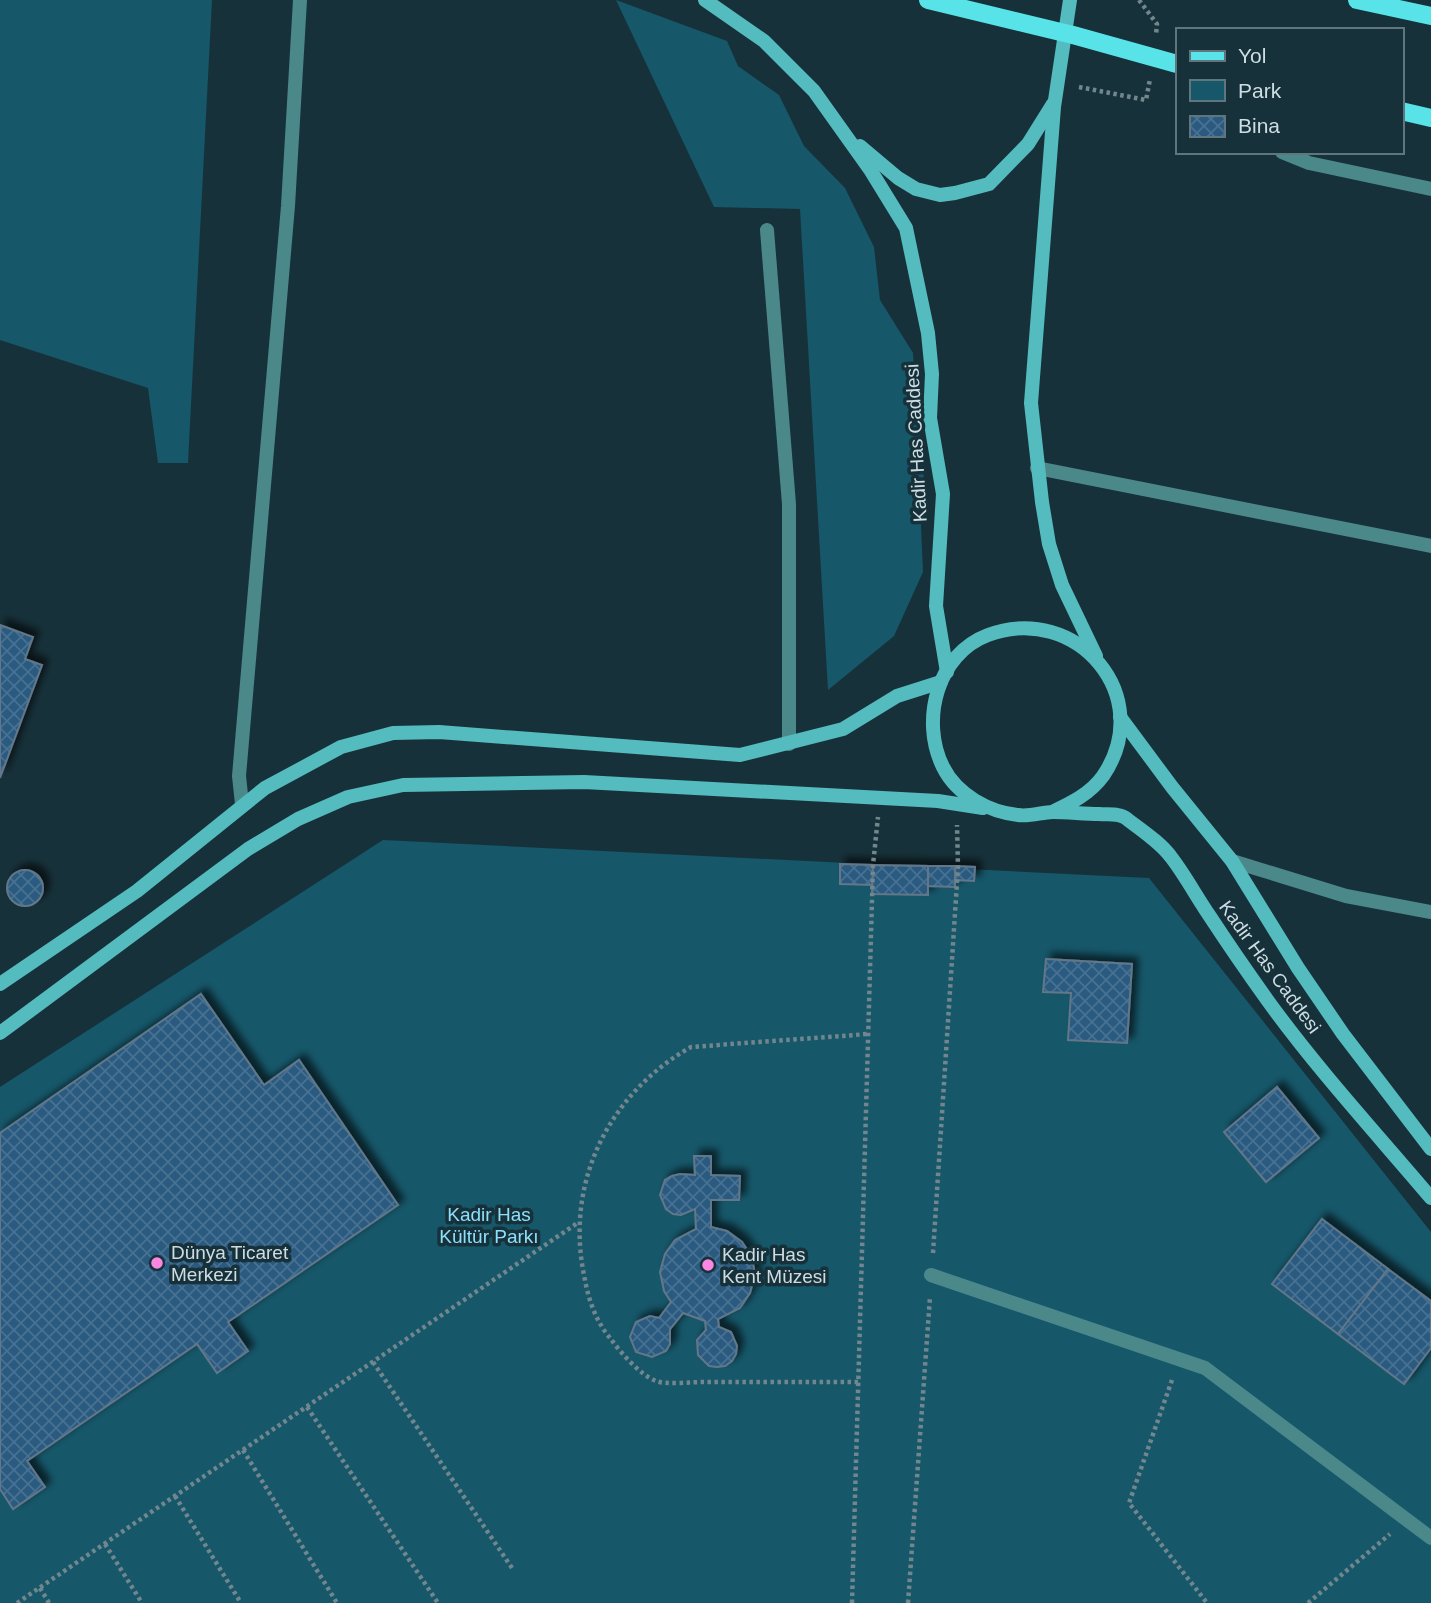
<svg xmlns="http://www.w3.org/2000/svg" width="1431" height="1603" font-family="Arial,sans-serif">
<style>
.green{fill:#16576a}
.building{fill:url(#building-cross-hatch);stroke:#637789;stroke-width:2;filter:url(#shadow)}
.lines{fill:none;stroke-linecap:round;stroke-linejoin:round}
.path{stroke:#71868d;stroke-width:4.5;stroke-dasharray:3.5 3.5;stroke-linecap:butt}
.street{stroke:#4b888a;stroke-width:14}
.secondary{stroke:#54bbbf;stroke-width:14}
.primary{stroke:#57e3e8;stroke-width:18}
.poi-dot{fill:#fd86e2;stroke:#17313a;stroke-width:2.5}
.labels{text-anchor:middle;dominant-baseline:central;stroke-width:7;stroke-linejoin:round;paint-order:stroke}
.street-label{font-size:19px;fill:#cedde3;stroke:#17313a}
.park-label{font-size:19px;fill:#8ddffb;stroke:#17313a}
.poi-label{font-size:19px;fill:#cedde3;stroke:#17313a;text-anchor:start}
</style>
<defs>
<pattern id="building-cross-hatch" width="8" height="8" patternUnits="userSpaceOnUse" patternTransform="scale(1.75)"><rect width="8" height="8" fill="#2a5a80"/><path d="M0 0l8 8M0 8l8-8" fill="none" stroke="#487192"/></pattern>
<filter id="shadow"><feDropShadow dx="6" dy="-6" stdDeviation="3.5" flood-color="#0009"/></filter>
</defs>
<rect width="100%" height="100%" fill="#17313a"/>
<g class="green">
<path d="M 0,0 L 212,0 L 188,463 L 158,463 L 148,388 L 0,340 Z"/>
<path d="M 616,0 L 727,41 L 738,66 L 779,95 L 804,146 L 845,188 L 874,247 L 880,300 L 913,353 L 917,413 L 924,469 L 921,526 L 923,572 L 894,636 L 828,690 L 800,209 L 714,207 Z"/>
<path d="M 383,840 L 1149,878 L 1431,1232 L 1431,1603 L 0,1603 L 0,1087 Z"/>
</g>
<g class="building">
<path d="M 0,625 L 33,637 L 25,659 L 42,665 L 0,778 Z"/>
<path d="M 840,864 L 873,865 L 873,885 L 840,884 Z"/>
<path d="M 873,865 L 928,866 L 928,895 L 872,894 Z"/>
<path d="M 928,866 L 955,866 L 955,887 L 928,886 Z"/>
<path d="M 955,866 L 975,867 L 974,881 L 955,880 Z"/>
<circle cx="25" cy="888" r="18"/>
<path d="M 1046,959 L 1132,964 L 1127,1043 L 1068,1040 L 1071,993 L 1043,992 Z"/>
<path d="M 201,994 L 264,1085 L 299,1060 L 398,1205 L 228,1322 L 248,1351 L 217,1373 L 197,1344 L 27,1461 L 45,1487 L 13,1509 L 0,1489 L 0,1133 Z"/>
<path d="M 1277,1087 L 1319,1138 L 1266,1182 L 1224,1132 Z"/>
<path d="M 694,1156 L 711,1156 L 711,1175 L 740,1176 L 739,1200 L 711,1200 L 711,1227 L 727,1231 L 742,1242 L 752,1257 L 755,1275 L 750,1293 L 740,1308 L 718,1319 L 719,1327 L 731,1332 L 737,1346 L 736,1354 L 732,1361 L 725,1366 L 717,1367 L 709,1366 L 698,1355 L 697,1340 L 706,1330 L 705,1321 L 683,1313 L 670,1329 L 670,1344 L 666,1351 L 652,1357 L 636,1352 L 630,1337 L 636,1322 L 650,1316 L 659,1318 L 671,1302 L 664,1291 L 660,1272 L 665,1254 L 675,1240 L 696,1229 L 695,1209 L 681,1215 L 673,1214 L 666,1209 L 660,1195 L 665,1180 L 672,1176 L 680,1174 L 695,1175 Z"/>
<path d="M 1322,1219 L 1388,1269 L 1338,1334 L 1272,1284 Z"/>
<path d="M 1388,1269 L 1431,1301 L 1431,1348 L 1404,1384 L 1338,1334 Z"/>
</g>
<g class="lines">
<g class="path">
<path d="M 1139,0 L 1157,24 L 1156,35"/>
<path d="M 1079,87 L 1146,100 L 1150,79"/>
<path d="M 933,1253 L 958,867 L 957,825"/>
<path d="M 373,1362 L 514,1571"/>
<path d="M 1172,1380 L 1129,1503 L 1207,1603"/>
<path d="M 858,1382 C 807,1382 755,1382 704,1382 C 692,1382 666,1385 656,1381 C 639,1374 621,1353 610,1338 C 595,1320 588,1298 584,1275 C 565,1182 609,1093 691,1047 L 868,1034"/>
<path d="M 307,1407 L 438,1603"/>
<path d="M 243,1450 L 337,1603"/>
<path d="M 175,1496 L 241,1603"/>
<path d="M 105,1544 L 142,1603"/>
<path d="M 40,1588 L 49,1603"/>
<path d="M 17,1603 L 579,1222"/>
<path d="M 852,1603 L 873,865 L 878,817"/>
<path d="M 908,1603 L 930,1297"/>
<path d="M 1308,1603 L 1390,1534"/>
</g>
<g class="street">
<path d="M 1282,152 L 1309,163 L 1431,189"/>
<path d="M 767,230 L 789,504 L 789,744"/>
<path d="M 1037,468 L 1431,546"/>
<path d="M 242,804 L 239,776 L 288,206 L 300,0"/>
<path d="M 1232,861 L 1346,896 L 1431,912"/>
<path d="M 931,1275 L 1205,1368 L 1431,1538"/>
</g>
<g class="secondary">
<path d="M 705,0 L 764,41 L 814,91 L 871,171 L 906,228 L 928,333 L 932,374 L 930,418 L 943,494 L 936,606 L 947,672"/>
<path d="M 1070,0 L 1054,107 L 1031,403 L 1042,502 L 1049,544 L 1062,585 L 1096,656"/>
<path d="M 860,146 L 898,178 L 916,189 L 940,195 L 955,193 L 989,184 L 1028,144 L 1053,104"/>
<path d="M 1120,717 L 1172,787 L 1232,861 L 1298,968 L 1343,1034 L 1431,1149"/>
<path d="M 1052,812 C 1071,803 1090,794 1103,776 C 1157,697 1077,602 988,635 C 937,654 920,721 943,767 C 957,795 989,812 1018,815 C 1030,817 1042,812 1053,812 C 1068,812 1084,814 1099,814 C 1109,815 1120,813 1127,819 C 1141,830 1160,842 1171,857 C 1185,875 1196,896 1209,915 C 1228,944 1248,973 1268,1001 C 1318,1070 1376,1133 1431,1198"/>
<path d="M 0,984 L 137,891 L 265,788 L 341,747 L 393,733 L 439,732 L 740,755 L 843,729 L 897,696 L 941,682"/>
<path d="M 0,1033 L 248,849 L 298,819 L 348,797 L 403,785 L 584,782 L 938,801 L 983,808"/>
</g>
<g class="primary">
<path d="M 928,0 L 1073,35 L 1177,64"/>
<path d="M 1357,0 L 1431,16"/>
<path d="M 1401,111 L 1431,118"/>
</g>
</g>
<g class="poi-dot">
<circle cx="157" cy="1263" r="7"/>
<circle cx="708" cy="1265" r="7"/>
</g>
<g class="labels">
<g class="street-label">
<text transform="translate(916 443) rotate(-93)">Kadir Has Caddesi</text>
<text transform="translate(1270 967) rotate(54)">Kadir Has Caddesi</text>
</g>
<g class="park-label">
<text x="489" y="1214">Kadir Has<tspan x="489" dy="22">Kültür Parkı</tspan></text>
</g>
<g class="poi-label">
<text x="171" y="1252">Dünya Ticaret<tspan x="171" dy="22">Merkezi</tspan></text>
<text x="722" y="1254">Kadir Has<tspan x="722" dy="22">Kent Müzesi</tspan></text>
</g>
</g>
<rect x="1176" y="28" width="228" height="126" fill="#17313a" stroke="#60767e" stroke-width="2"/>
<rect x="1190" y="51" width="35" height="10" fill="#57e3e8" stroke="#60767e" stroke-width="2"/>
<text x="1238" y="63" font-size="21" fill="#cedde3">Yol</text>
<rect x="1190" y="80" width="35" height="21" fill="#16576a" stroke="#60767e" stroke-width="2"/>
<text x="1238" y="98" font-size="21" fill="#cedde3">Park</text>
<rect x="1190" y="116" width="35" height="21" fill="url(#building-cross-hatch)" stroke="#60767e" stroke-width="2"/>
<text x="1238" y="133" font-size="21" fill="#cedde3">Bina</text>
</svg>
